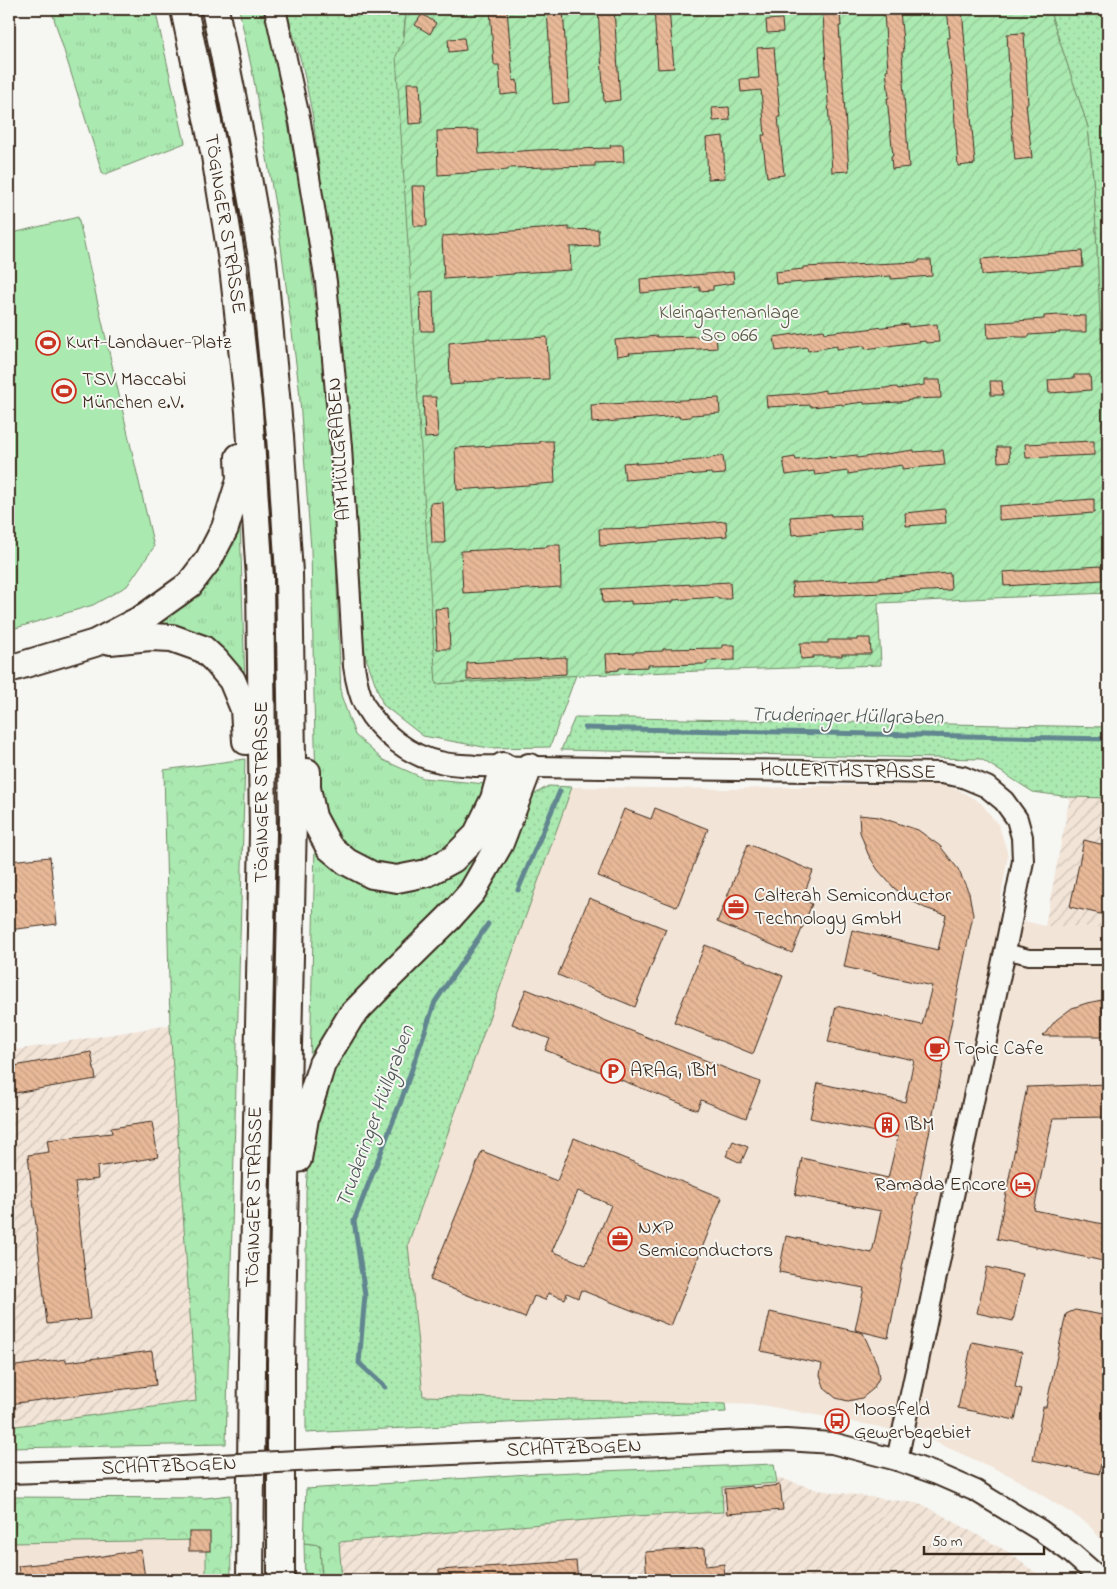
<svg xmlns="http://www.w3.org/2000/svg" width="1117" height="1589" font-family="'Indie Flower',sans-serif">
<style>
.built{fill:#f2e4d7}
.industrial{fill:url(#industrial-furrows)}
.grass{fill:url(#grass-tufts);stroke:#728a67}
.forest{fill:url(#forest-crowns);stroke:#728a67}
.park{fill:url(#park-dots);stroke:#728a67}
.garden{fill:url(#garden-furrows);stroke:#728a67}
.pitch{fill:#aae9b0;stroke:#728a67}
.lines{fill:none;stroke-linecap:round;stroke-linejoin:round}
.stream{stroke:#628690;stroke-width:5}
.building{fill:url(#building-back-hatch);stroke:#3b2a1e;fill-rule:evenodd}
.minor-casing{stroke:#3b2a1e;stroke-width:18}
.secondary-casing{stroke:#3b2a1e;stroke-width:24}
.motorway-casing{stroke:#3b2a1e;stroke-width:30}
.minor{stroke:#f6f6f2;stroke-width:14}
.secondary{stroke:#f6f6f2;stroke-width:20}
.motorway{stroke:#f6f6f2;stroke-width:26}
.secondary-bridge-casing{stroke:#3b2a1e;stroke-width:24;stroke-linecap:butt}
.secondary-bridge{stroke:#f6f6f2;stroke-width:20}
.labels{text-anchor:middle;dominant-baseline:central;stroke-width:4;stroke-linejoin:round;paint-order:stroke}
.street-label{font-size:20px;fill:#3b2a1e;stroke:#f6f6f2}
.park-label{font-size:20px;fill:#575a42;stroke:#f6f6f2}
.poi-label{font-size:20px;fill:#3b2a1e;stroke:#f6f6f2;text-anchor:start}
.water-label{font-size:21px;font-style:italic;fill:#4e5857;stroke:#f6f6f2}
</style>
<defs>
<pattern id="industrial-furrows" width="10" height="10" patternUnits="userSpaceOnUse" patternTransform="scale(1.25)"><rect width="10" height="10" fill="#f2e4d7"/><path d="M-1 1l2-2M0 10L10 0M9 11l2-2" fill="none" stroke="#d0c4b8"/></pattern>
<pattern id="grass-tufts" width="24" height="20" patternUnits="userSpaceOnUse" patternTransform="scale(1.25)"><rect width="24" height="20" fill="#aae9b0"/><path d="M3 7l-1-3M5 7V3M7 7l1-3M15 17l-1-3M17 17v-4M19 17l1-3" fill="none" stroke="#93c897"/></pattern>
<pattern id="forest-crowns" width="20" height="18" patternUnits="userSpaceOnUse" patternTransform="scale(1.25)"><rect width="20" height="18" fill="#aae9b0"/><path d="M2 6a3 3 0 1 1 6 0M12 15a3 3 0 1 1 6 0" fill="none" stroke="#93c897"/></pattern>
<pattern id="park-dots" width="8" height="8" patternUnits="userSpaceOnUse" patternTransform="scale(1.25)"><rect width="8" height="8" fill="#aae9b0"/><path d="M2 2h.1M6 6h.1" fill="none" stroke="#93c897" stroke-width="1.8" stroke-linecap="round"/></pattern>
<pattern id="garden-furrows" width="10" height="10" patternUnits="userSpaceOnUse" patternTransform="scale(1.25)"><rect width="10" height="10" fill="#aae9b0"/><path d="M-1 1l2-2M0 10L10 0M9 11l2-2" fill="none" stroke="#93c897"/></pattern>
<pattern id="building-back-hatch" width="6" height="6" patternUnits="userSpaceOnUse" patternTransform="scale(1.25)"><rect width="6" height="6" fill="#e8b998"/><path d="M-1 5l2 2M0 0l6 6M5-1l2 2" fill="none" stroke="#c89f83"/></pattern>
</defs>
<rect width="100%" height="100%" fill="#f6f6f2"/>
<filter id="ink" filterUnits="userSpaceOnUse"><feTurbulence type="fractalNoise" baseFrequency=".02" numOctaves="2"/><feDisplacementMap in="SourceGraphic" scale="10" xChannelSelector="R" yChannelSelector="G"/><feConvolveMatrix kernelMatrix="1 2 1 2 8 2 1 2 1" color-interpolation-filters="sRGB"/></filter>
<g filter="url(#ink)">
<g class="built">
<path d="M 853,785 L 943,785 L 959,790 L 981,803 L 999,826 L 1008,855 L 998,915 L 1045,926 L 1108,927 L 1108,1547 L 1087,1523 L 1011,1476 L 933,1441 L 880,1427 L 762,1405 L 423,1397 L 408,1245 L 572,787 L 732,789 Z"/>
<path d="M 207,1540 L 206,1580 L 9,1580 L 9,1543 Z"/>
</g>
<g class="industrial">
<path d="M 1070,797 L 1108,798 L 1108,927 L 1045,926 Z"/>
<path d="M 170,1025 L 196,1401 L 9,1427 L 9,1051 Z"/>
<path d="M 780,1478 L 818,1490 L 922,1504 L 1008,1552 L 1045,1580 L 342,1580 L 339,1537 Z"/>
</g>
<g class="grass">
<path d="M 51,9 L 155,9 L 185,143 L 103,175 Z"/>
<path d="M 239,9 L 266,9 L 302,197 L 322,354 L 333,476 L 341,695 L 355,735 L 383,760 L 423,778 L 486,784 L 482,809 L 442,858 L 388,869 L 340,844 L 318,814 L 316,790 L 311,549 L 299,387 L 278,223 L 253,75 Z"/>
<path d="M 240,520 L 245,685 L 218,650 L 136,631 Z"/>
<path d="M 508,797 L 469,878 L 310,1067 L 315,843 L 411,886 Z"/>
<path d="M 304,1543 L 320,1545 L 322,1580 L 305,1580 Z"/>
</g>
<g class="forest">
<path d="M 245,759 L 226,1444 L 9,1448 L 9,1427 L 196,1401 L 170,1025 L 164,770 Z"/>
<path d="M 774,1464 L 777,1483 L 722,1487 L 723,1512 L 632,1516 L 339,1542 L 342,1580 L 322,1580 L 320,1545 L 304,1543 L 306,1489 L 528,1474 Z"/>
<path d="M 230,1495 L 231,1580 L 206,1580 L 206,1540 L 9,1543 L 9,1497 L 206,1498 Z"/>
</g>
<g class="park">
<path d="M 286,9 L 406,9 L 403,41 L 436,684 L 576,675 L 550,747 L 489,748 L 423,736 L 383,705 L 365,655 L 345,373 L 313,118 L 303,68 Z"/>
<path d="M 1049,9 L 1108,9 L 1108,486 L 1094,189 L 1088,127 Z"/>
<path d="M 575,717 L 1108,727 L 1108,798 L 1070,797 L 1033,792 L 981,759 L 561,750 Z"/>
<path d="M 548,786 L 572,787 L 408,1244 L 423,1396 L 725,1404 L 726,1412 L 306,1433 L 306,1193 L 309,1139 L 328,1078 L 358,1028 L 527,799 Z"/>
</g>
<path class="garden" d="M 406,9 L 1049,9 L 1088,127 L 1094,189 L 1108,486 L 1108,593 L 878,603 L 881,665 L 582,675 L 436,684 L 396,56 L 404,38 Z"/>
<path class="pitch" d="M 78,217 L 154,547 L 127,586 L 93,605 L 9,630 L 9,234 Z"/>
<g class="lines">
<g class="stream">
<path d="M 585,728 L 1108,739"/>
<path d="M 518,890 L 560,791"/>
<path d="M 385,1387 L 359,1363 L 365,1295 L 354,1221 L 401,1101 L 435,1002 L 488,924"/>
</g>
</g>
<g class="building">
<path d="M 490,9 L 507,9 L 513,81 L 517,80 L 518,93 L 501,95 L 499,65 L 494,65 Z"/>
<path d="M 547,9 L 563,9 L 569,102 L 553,104 Z"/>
<path d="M 598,9 L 614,9 L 620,100 L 604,102 Z"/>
<path d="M 654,9 L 669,9 L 674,68 L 658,69 Z"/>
<path d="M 947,9 L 962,9 L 975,164 L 958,166 L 952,80 L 947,38 L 950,38 Z"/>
<path d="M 900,11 L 904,52 L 902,52 L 904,81 L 903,82 L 909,167 L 892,169 L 891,156 L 893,156 L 887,98 L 889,98 L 886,70 L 888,70 L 884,13 Z"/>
<path d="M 840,13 L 841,26 L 839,26 L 849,171 L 832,172 L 823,14 Z"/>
<path d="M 422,14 L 436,23 L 430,34 L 415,25 Z"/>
<path d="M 782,19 L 783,32 L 767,33 L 766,20 Z"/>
<path d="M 1024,33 L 1028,104 L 1026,104 L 1032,158 L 1015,160 L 1011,120 L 1012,120 L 1007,34 Z"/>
<path d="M 464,38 L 466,50 L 449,52 L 448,39 Z"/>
<path d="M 774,47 L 780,117 L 778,117 L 784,175 L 767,177 L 762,135 L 765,135 L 761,90 L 741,92 L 740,79 L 759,78 L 757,48 Z"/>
<path d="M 407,83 L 420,83 L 422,123 L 409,124 Z"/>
<path d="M 729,107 L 730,120 L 713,121 L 712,108 Z"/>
<path d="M 478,130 L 479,154 L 536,150 L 611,148 L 610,145 L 623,145 L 624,162 L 595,163 L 595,166 L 508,168 L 508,170 L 438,175 L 437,131 Z"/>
<path d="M 723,136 L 725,178 L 708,179 L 706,138 Z"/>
<path d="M 412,186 L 425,186 L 427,226 L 414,226 Z"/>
<path d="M 569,227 L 569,230 L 598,229 L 599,246 L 570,247 L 571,270 L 514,273 L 514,274 L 444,279 L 442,236 Z"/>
<path d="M 1082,251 L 1083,267 L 982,275 L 981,259 Z"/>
<path d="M 919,260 L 931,260 L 932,276 L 891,279 L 891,276 L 776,284 L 775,272 L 803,269 L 803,267 L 919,262 Z"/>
<path d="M 733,272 L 734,283 L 713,286 L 713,290 L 700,291 L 700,287 L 641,293 L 640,279 Z"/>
<path d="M 433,291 L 434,331 L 421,331 L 420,292 Z"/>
<path d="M 1059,315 L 1086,316 L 1086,332 L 1059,332 L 1060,333 L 1029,335 L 1029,337 L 1016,337 L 1016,336 L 988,338 L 987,323 L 1044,319 L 1044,316 Z"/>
<path d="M 908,324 L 908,327 L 937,324 L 939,342 L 926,343 L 925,341 L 865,349 L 865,346 L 837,349 L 837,346 L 808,351 L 807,347 L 776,351 L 774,337 L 824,330 L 825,333 L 851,330 L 851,331 Z"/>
<path d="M 716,333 L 717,348 L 629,353 L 630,354 L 617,356 L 615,340 L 657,336 L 657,337 L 702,336 L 702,334 Z"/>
<path d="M 547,337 L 549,379 L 463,382 L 463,384 L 450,385 L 449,343 L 490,339 L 490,340 Z"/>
<path d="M 1074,375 L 1090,375 L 1091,390 L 1049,393 L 1048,380 L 1074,378 Z"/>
<path d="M 924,380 L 940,380 L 941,398 L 911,399 L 911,400 L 900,402 L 864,404 L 864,402 L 842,405 L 842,404 L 811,407 L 811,405 L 767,407 L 766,396 L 810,393 L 825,390 L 825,393 L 897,387 L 898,389 L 924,385 Z"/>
<path d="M 990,381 L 1002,381 L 1003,395 L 991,395 Z"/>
<path d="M 423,397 L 436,397 L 438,437 L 425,438 Z"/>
<path d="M 719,398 L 720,413 L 691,415 L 691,417 L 679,418 L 679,416 L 592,423 L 591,405 Z"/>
<path d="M 540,441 L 553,441 L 555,483 L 457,490 L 455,448 L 513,445 L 513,444 L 540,443 Z"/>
<path d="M 1094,441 L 1094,455 L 1026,458 L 1025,444 Z"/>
<path d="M 997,447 L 1009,447 L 1010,461 L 998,462 Z"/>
<path d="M 914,450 L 914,452 L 943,450 L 945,465 L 902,469 L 902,465 L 848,474 L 848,471 L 815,475 L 814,471 L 786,475 L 783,459 L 795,457 L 796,460 L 830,456 L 830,458 L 857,455 L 857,458 Z"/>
<path d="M 723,456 L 725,474 L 712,475 L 711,473 L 625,480 L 623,463 L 636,462 L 636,464 L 665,462 L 665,463 L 710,459 L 710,458 Z"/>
<path d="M 1094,499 L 1094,513 L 999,520 L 999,506 Z"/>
<path d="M 443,502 L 445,543 L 432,543 L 430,503 Z"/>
<path d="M 945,509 L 946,523 L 906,526 L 905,513 Z"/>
<path d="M 831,514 L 831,516 L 860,515 L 861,529 L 792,535 L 790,517 Z"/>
<path d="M 726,521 L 727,536 L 600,546 L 599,529 L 639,528 Z"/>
<path d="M 547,545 L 560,545 L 561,587 L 463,593 L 461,551 L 547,547 Z"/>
<path d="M 1101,566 L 1102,580 L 1004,586 L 1003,572 Z"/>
<path d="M 950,573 L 951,590 L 793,597 L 792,583 L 880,579 L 880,578 Z"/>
<path d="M 730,582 L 731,599 L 718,599 L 718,597 L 673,600 L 673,602 L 661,603 L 631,604 L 631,601 L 603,603 L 602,589 Z"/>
<path d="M 448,608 L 450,649 L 437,649 L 435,609 Z"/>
<path d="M 857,638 L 870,638 L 871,654 L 842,654 L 842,656 L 813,656 L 813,658 L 801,659 L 800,643 L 828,643 L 828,640 L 857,640 Z"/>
<path d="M 722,645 L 735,645 L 735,660 L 707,661 L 707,664 L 648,665 L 648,667 L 619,668 L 619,670 L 607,671 L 606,654 L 635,653 L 635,652 L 663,651 L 663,649 L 722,648 Z"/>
<path d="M 566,657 L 566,674 L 467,680 L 467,663 Z"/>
<path d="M 655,808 L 708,829 L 677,907 L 598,876 L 624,809 L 651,819 Z"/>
<path d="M 859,815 L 879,817 L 918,830 L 940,846 L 958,869 L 969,893 L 973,915 L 888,1338 L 855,1330 L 864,1288 L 779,1272 L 786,1236 L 872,1253 L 881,1211 L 795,1195 L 802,1158 L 888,1178 L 898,1137 L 810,1118 L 818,1083 L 905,1102 L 914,1060 L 828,1042 L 836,1006 L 922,1025 L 932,986 L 844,967 L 852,930 L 938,950 L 946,915 L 925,908 L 907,898 L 894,888 L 878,870 L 868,854 L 860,832 Z"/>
<path d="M 1084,840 L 1108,846 L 1108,902 L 1105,915 L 1070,907 Z"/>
<path d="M 748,844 L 813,871 L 802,899 L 812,904 L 792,953 L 717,922 Z"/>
<path d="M 50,857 L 57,924 L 9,930 L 9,861 Z"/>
<path d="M 589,898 L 666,929 L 635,1007 L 558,975 Z"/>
<path d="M 705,945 L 783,976 L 753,1054 L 674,1022 Z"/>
<path d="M 526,989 L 760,1082 L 746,1118 L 701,1100 L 697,1110 L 545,1050 L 550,1039 L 512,1024 Z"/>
<path d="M 1102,1000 L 1102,1036 L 1043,1036 L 1056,1020 L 1072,1008 L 1087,1003 Z"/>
<path d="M 91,1052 L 96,1079 L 9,1094 L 9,1067 Z"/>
<path d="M 1108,1084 L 1108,1117 L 1053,1118 L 1034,1210 L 1108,1225 L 1108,1262 L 997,1239 L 1027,1087 Z"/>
<path d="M 152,1122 L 158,1157 L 97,1167 L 98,1179 L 75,1182 L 90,1319 L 47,1324 L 28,1155 L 49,1152 L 47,1140 L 112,1133 L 111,1128 Z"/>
<path d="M 574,1138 L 722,1198 L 671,1326 L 581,1290 L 578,1298 L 567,1293 L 565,1299 L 548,1293 L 545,1300 L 534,1296 L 525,1318 L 430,1280 L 482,1151 L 557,1181 ZM 578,1191 L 611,1205 L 586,1265 L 552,1251 Z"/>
<path d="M 733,1141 L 748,1147 L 741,1163 L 726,1156 Z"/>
<path d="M 987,1267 L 1023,1275 L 1013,1321 L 977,1313 Z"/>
<path d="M 1075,1310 L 1108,1316 L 1108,1429 L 1099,1474 L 1033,1460 L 1043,1407 L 1046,1407 L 1066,1314 Z"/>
<path d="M 770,1312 L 863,1333 L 877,1364 L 879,1378 L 873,1389 L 862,1398 L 848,1401 L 836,1398 L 825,1389 L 820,1375 L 822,1364 L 761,1351 Z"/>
<path d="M 972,1342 L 1022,1352 L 1015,1387 L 1022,1389 L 1015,1420 L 958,1408 Z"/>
<path d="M 152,1351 L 156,1385 L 9,1404 L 9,1367 L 66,1359 L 66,1362 Z"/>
<path d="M 780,1485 L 783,1510 L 727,1514 L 725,1489 L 752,1486 L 753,1488 Z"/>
<rect x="189" y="1532" width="21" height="19"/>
<path d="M 705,1548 L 706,1566 L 724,1564 L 725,1580 L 647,1580 L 645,1552 Z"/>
<path d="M 141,1550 L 145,1578 L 135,1578 L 135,1580 L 20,1580 L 18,1566 L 84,1559 Z"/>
<path d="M 576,1561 L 578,1580 L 439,1580 L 439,1570 Z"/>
</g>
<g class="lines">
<g class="minor-casing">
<path id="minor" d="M 1005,951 L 1029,957 L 1108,957"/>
</g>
<g class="secondary-casing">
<g id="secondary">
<path d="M 275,9 L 300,122 L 326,282 L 341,447 L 354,666 C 356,680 359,694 365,706 C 380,733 411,757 440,762 C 451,765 464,765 475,766 L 941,773 L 963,777 L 987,787 L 1004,801 L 1017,819 L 1022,837 L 1023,861 L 1005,951 L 897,1460"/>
<path d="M 336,1459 L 662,1445 L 744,1441 L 786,1440 L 832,1443 L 897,1460 L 937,1474 L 976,1491 L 1040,1530 L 1069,1551 L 1102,1580"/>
<path d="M 9,1473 L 183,1467"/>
</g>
</g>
<g class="motorway-casing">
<g id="motorway">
<path d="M 184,9 L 215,156 L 233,267 L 249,411 L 260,578 L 263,833 L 252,1363 L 250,1580"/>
<path d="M 215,9 L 243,150 L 263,262 L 280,436 L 289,573 L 293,819 L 281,1363 L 281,1580"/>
<path d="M 110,641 L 150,637 L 172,638 L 203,649 L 215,660 L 232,680 L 244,709 L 246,741"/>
<path d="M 9,669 L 95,643 L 143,618 L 189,585 L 209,559 L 225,528 L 240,480 L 239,457"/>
<path d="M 307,772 L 307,788 L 313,817 L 329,847 L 347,862 L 372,875 L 397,879 L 427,873 L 453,859 L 476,836 L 494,799 L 503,766"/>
<path d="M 298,1159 L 305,1118 L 322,1064 L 351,1016 L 388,978 L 449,918 L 472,892 L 500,843 L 529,767"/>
</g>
</g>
<use href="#minor" class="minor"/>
<use href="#secondary" class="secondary"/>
<use href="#motorway" class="motorway"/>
<g class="secondary-bridge-casing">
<path id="secondary-bridge" d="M 183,1467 L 336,1459"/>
</g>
<use href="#secondary-bridge" class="secondary-bridge"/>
</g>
</g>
<defs>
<g id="stadium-ring" transform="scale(1.25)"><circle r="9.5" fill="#f6f6f2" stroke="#c8321e" stroke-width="1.5"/><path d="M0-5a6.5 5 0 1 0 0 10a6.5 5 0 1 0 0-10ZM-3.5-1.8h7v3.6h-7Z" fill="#c8321e"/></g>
<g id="office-ring" transform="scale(1.25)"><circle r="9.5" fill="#f6f6f2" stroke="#c8321e" stroke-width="1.5"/><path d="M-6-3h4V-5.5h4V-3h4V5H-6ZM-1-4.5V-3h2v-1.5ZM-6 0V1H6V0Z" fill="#c8321e"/></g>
<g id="cafe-ring" transform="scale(1.25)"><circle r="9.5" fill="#f6f6f2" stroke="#c8321e" stroke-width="1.5"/><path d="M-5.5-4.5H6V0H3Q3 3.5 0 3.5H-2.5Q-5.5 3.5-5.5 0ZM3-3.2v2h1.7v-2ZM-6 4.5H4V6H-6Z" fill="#c8321e"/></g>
<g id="parking-ring" transform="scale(1.25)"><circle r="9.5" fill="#f6f6f2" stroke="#c8321e" stroke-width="1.5"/><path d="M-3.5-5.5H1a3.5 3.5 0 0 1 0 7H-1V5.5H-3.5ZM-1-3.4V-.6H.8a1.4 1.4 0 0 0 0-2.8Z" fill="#c8321e"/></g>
<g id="building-ring" transform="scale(1.25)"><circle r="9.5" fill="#f6f6f2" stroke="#c8321e" stroke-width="1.5"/><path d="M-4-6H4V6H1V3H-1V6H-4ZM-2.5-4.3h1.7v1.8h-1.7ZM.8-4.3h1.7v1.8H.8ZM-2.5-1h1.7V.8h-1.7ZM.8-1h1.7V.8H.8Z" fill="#c8321e"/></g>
<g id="hotel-ring" transform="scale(1.25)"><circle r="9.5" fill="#f6f6f2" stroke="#c8321e" stroke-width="1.5"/><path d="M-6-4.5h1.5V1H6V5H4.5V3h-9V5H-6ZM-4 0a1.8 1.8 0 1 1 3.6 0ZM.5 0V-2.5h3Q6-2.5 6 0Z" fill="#c8321e"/></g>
<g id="bus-ring" transform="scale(1.25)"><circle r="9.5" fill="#f6f6f2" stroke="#c8321e" stroke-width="1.5"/><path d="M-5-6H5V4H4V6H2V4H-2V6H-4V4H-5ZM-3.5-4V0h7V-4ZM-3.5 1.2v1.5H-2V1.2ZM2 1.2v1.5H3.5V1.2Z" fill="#c8321e"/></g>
</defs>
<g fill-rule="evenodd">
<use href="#stadium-ring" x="48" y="343"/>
<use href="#stadium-ring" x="64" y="391"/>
<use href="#office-ring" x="736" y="907"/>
<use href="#cafe-ring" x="937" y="1049"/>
<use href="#parking-ring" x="613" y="1071"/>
<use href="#building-ring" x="887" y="1125"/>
<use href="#hotel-ring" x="1023" y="1185"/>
<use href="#office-ring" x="620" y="1239"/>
<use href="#bus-ring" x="837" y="1421"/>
</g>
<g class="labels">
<g class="street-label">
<text transform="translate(224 224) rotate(81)">TÖGINGER STRASSE</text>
<text transform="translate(340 449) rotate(-94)">AM HÜLLGRABEN</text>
<text transform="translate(848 772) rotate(1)">HOLLERITHSTRASSE</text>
<text transform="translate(262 792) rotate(-90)">TÖGINGER STRASSE</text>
<text transform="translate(255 1197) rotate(-89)">TÖGINGER STRASSE</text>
<text transform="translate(574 1449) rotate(-2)">SCHATZBOGEN</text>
<text transform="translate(169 1467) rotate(-2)">SCHATZBOGEN</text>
</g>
<g class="park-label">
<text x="729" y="313">Kleingartenanlage<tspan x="729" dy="23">SO 066</tspan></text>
</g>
<g class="poi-label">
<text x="66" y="343">Kurt-Landauer-Platz</text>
<text x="82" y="380">TSV Maccabi<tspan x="82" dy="23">München e.V.</tspan></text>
<text x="754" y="896">Calterah Semiconductor<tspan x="754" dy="23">Technology GmbH</tspan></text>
<text x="954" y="1049">Topic Cafe</text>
<text x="630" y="1071">ARAG, IBM</text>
<text x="904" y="1125">IBM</text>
<text x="1006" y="1185" text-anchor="end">Ramada Encore</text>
<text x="638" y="1228">NXP<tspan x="638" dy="23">Semiconductors</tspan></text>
<text x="854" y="1410">Moosfeld<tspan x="854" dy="23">Gewerbegebiet</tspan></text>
</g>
<g class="water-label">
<text transform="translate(847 717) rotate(1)">Truderinger Hüllgraben</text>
<text transform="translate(376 1117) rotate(-70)">Truderinger Hüllgraben</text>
</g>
</g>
<rect width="1117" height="1589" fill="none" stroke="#f6f6f2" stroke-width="30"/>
<rect x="15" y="15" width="1087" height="1559" fill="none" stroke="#3b2a1e" stroke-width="2" filter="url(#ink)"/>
<path d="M924 1546v8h120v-8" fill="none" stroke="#3b2a1e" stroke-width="2.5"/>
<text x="932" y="1546" font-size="15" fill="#3b2a1e" stroke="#f6f6f2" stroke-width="4" paint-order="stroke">50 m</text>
</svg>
